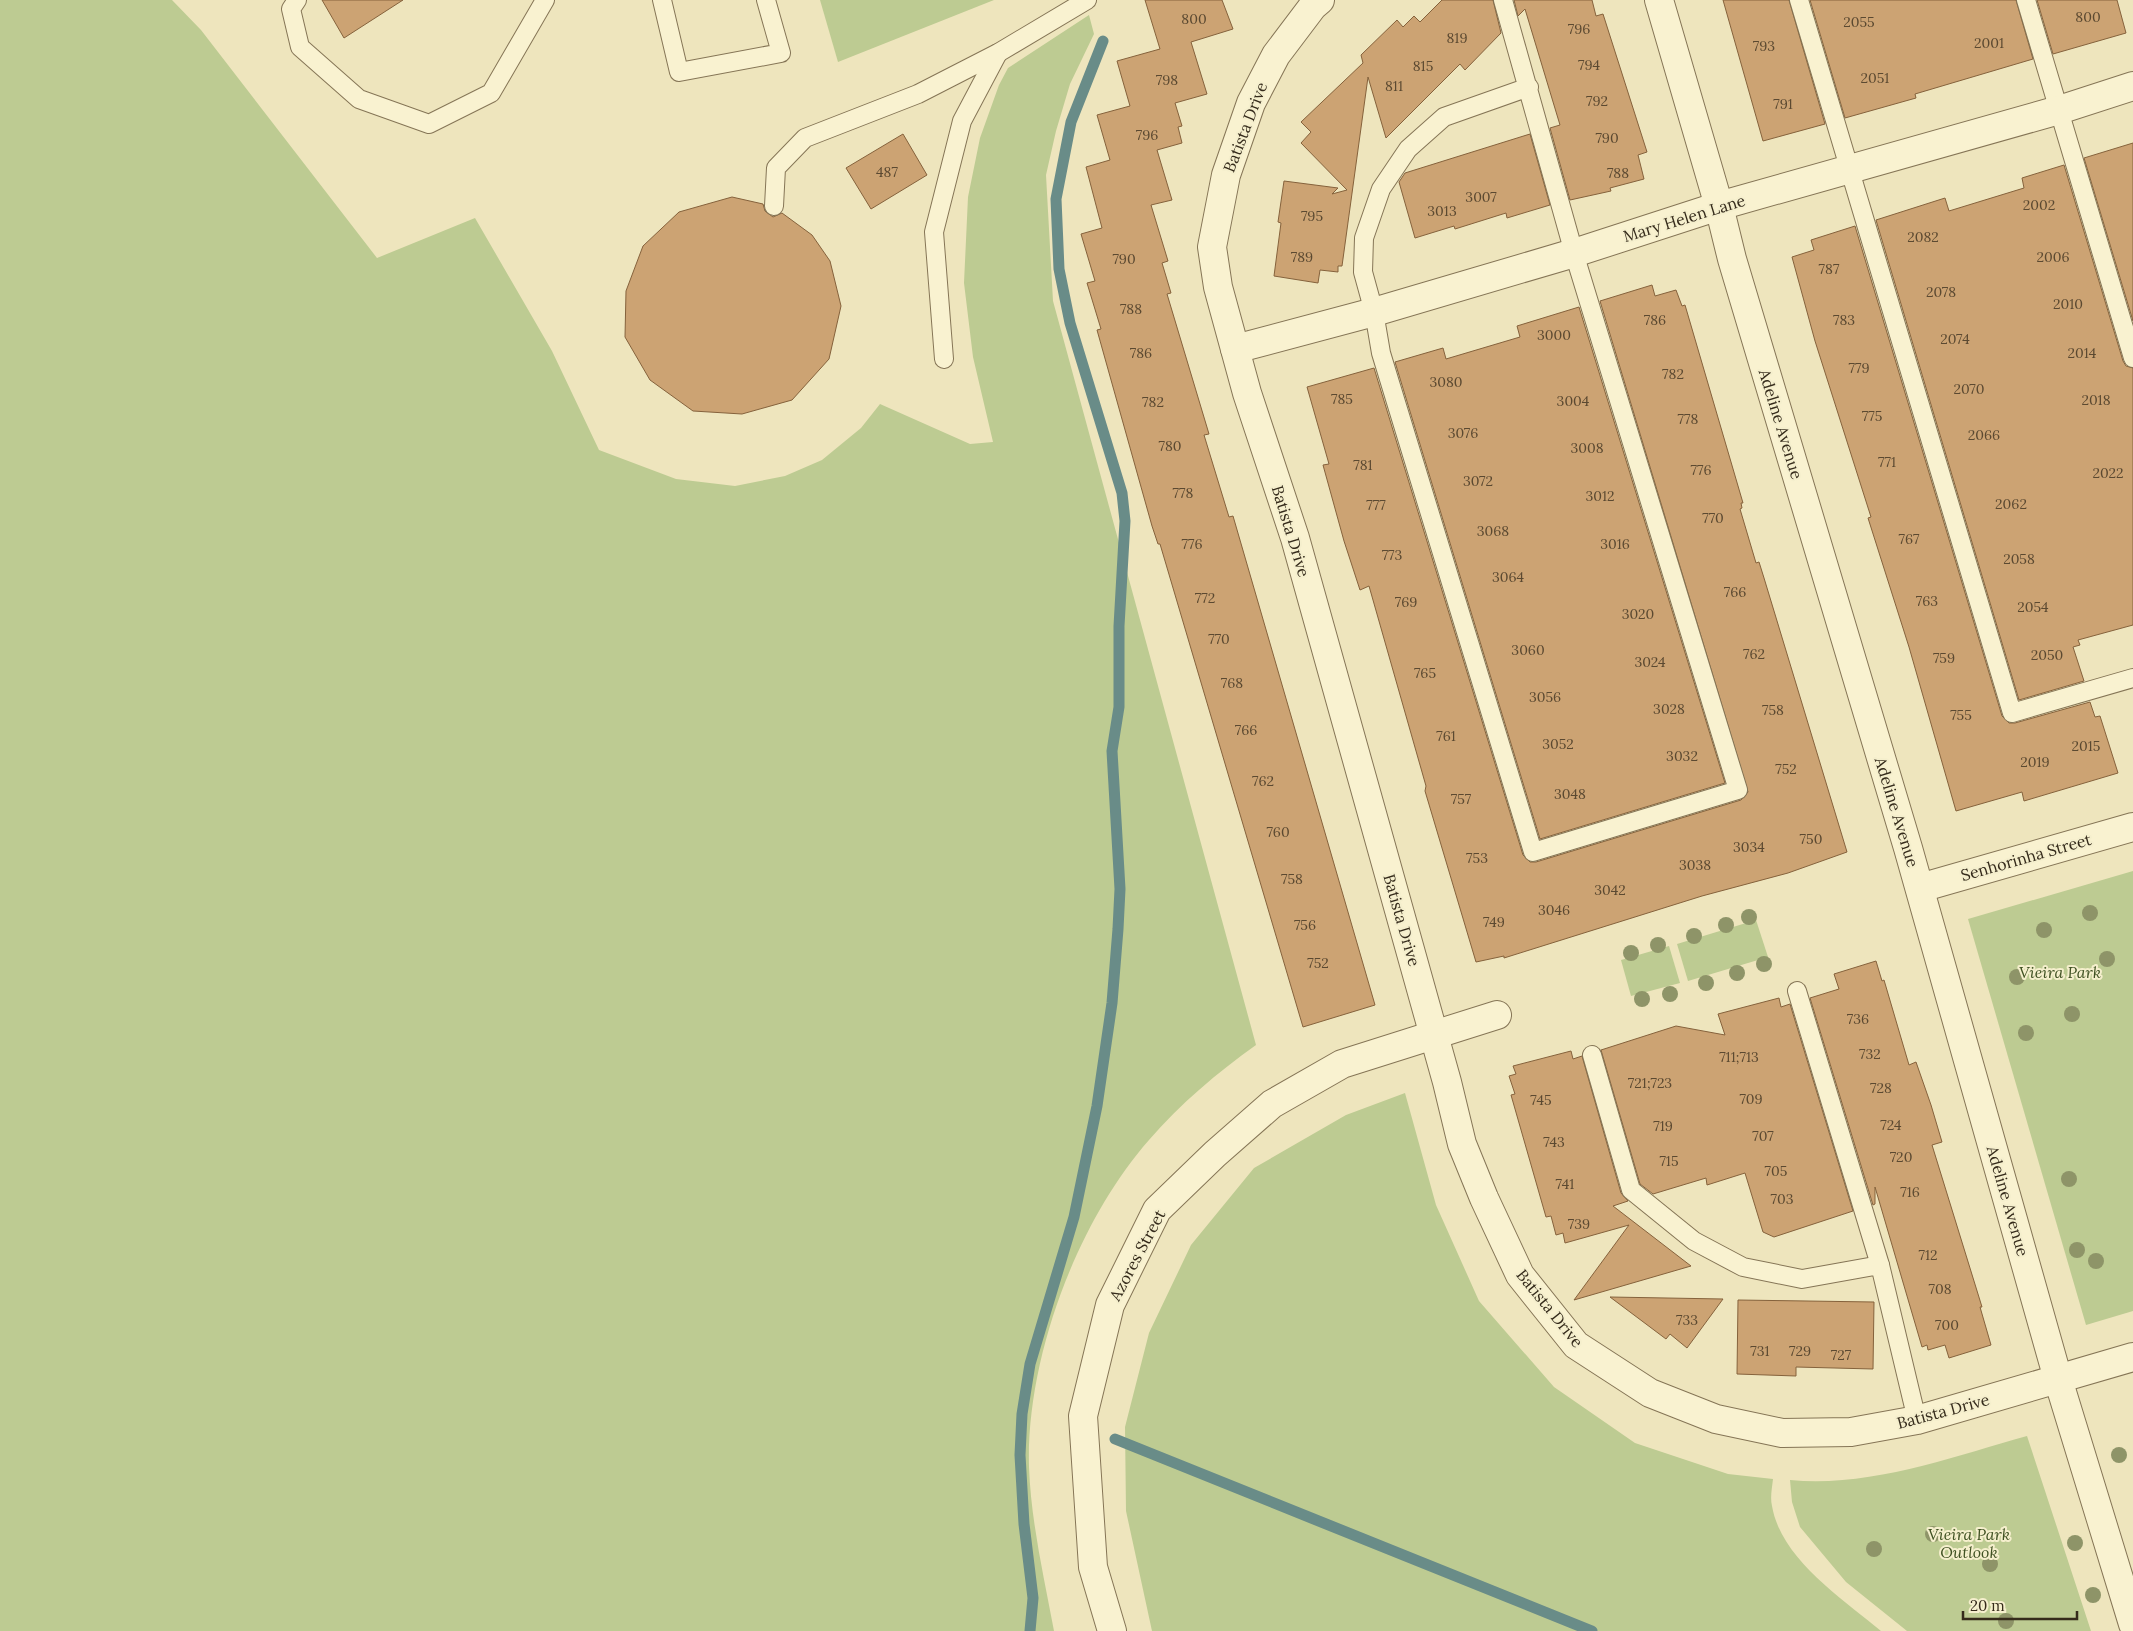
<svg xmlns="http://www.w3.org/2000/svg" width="2133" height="1631" font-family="Lora,serif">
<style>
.green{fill:#bdcb92}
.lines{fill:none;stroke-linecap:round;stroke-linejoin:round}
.stream{stroke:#698c88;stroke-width:11}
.building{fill:#cca373;stroke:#85623c}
.service-casing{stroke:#857556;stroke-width:20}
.minor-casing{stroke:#857556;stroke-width:30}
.service{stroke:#f9f2d0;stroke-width:18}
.minor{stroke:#f9f2d0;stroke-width:28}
.tree{fill:#8e9468}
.labels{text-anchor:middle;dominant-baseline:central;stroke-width:4;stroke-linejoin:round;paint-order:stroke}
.number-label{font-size:14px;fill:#5b4931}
.street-label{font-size:16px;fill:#352b1b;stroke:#f5efcd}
.park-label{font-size:16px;font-style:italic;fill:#3f5122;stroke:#f5efcd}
</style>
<rect width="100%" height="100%" fill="#eee5bd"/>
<g class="green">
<path d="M 0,0 L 172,0 L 201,30 L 377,258 L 475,218 L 552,351 L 599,450 L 676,479 L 735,486 L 785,476 L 822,460 L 861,428 L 880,404 L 970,444 L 993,442 L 973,357 L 964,283 L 968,197 L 980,138 L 999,85 L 1008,68 L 1089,15 L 1094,34 L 1070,84 L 1056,131 L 1046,175 L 1053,301 L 1256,1045 C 1217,1073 1181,1103 1149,1140 C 1077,1222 1026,1358 1029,1467 C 1031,1522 1044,1577 1054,1631 L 0,1631 Z"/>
<path d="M 820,0 L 994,0 L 838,62 Z"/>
<path d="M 2133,871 L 2133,1311 L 2086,1325 L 1968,919 Z"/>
<path d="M 1756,920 L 1768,957 L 1688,981 L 1677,944 Z"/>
<path d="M 1669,946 L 1680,983 L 1631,996 L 1621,960 Z"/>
<path d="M 1405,1093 L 1436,1205 L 1479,1301 L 1554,1387 L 1635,1443 L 1728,1474 L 1773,1479 C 1772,1488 1770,1498 1772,1506 C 1781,1559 1843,1599 1881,1631 L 1152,1631 L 1126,1511 L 1125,1427 L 1149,1333 L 1191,1245 L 1254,1168 L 1346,1115 Z"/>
<path d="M 2027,1436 L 2091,1631 L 1907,1631 L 1846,1582 L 1800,1527 L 1792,1502 L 1790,1480 C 1868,1488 1952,1457 2027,1436 Z"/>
</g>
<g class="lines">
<g class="stream">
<path d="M 1115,1439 L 1592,1631"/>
<path d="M 1030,1631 L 1033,1598 L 1024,1524 L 1020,1455 L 1022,1414 L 1030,1364 L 1074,1217 L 1097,1106 L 1112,1003 L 1118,929 L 1120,889 L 1112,751 L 1119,707 L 1119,626 L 1125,521 L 1122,493 L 1070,323 L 1059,269 L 1056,199 L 1071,122 L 1103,41"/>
</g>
</g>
<g class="building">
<path d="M 322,0 L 403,0 L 344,38 Z"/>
<path d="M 1145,0 L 1222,0 L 1233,29 L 1191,42 L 1207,94 L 1175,103 L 1182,126 L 1178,127 L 1182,143 L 1157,150 L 1172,200 L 1151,205 L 1168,261 L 1162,263 L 1171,293 L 1167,294 L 1209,434 L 1204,435 L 1229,517 L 1233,516 L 1375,1005 L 1303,1027 L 1160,544 L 1158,544 L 1152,526 L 1097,330 L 1101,329 L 1087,283 L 1095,281 L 1081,234 L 1102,228 L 1086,167 L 1110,160 L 1097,115 L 1130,106 L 1117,61 L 1160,49 Z"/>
<path d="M 1442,0 L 1493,0 L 1501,33 L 1465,70 L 1460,64 L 1386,138 L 1368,77 L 1342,266 L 1338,266 L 1338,272 L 1320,270 L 1318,283 L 1274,276 L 1281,223 L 1278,222 L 1284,181 L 1338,188 L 1332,194 L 1347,190 L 1301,143 L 1311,132 L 1301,122 L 1363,63 L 1361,55 L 1397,20 L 1403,27 L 1414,16 L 1420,22 Z"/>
<path d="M 1514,0 L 1592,0 L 1596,16 L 1603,14 L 1647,152 L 1638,155 L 1644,179 L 1610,188 L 1611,191 L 1570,200 L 1550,128 L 1560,125 L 1525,9 L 1518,16 Z"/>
<path d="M 1723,0 L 1789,0 L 1825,124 L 1763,141 Z"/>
<path d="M 1810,0 L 2016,0 L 2033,59 L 1915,94 L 1916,98 L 1845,118 Z"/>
<path d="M 2037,0 L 2117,0 L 2126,33 L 2053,54 Z"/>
<path d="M 903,134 L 927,175 L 871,209 L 846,168 Z"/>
<path d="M 1530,134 L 1550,205 L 1507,218 L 1506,213 L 1455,229 L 1454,226 L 1415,238 L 1399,182 L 1405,173 Z"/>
<path d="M 2133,143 L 2133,321 L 2084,158 Z"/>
<path d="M 2064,165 L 2123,361 L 2126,366 L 2133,368 L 2133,625 L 2078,640 L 2080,645 L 2073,647 L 2084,681 L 2019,700 L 1876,220 L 1945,198 L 1949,211 L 2024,188 L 2022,178 Z"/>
<path d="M 732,197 L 763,204 L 765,211 L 773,217 L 782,213 L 812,235 L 830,261 L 841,306 L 829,359 L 792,400 L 742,414 L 693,411 L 650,380 L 625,337 L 626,291 L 643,246 L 679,212 Z"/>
<path d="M 1855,226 L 2002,716 L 2009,723 L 2015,723 L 2090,702 L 2095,717 L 2100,716 L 2118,773 L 2024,801 L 2022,792 L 1956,811 L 1909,647 L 1868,518 L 1871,517 L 1815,341 L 1792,257 L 1814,250 L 1811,240 Z"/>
<path d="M 1652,285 L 1655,296 L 1676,290 L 1682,306 L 1685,305 L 1743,503 L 1741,503 L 1742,508 L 1740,509 L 1756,563 L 1759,562 L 1764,578 L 1847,852 L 1788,873 L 1702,896 L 1504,958 L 1504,956 L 1476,962 L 1425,791 L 1426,786 L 1369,586 L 1360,590 L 1344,541 L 1323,465 L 1329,464 L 1307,387 L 1374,368 L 1523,855 L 1530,862 L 1536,862 L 1741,800 L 1748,792 L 1600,301 Z"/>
<path d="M 1579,307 L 1725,783 L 1540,839 L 1395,362 L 1443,348 L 1446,359 L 1520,337 L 1517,326 Z"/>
<path d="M 1876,961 L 1882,981 L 1884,980 L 1909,1065 L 1916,1062 L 1931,1105 L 1942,1142 L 1932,1145 L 1982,1307 L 1980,1307 L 1991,1345 L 1949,1358 L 1945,1345 L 1928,1350 L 1927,1345 L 1922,1347 L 1875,1187 L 1875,1204 L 1873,1205 L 1810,998 L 1839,989 L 1834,974 Z"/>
<path d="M 1779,998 L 1781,1007 L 1790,1004 L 1853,1211 L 1774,1237 L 1763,1232 L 1745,1173 L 1707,1185 L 1706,1178 L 1653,1194 L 1640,1184 L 1601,1050 L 1676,1026 L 1725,1035 L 1718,1014 Z"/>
<path d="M 1571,1051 L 1573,1059 L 1582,1056 L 1621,1193 L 1628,1201 L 1613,1206 L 1691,1266 L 1574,1300 L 1629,1225 L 1565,1243 L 1563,1233 L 1556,1235 L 1551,1216 L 1546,1217 L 1511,1095 L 1515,1094 L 1509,1076 L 1516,1074 L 1513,1066 Z"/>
<path d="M 1610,1297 L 1723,1299 L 1687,1348 L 1670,1334 L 1666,1339 Z"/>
<path d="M 1738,1300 L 1874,1302 L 1873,1369 L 1796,1367 L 1796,1376 L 1737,1374 Z"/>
</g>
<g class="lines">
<g class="service-casing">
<g id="service">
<path d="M 297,0 L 291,9 L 300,47 L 359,99 L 429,124 L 491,93 L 545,0"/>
<path d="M 662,0 L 679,72 L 781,53 L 766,0"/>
<path d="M 1503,0 L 1574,253 L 1738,790 L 1533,852 L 1381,353 L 1374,312 L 1363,272 L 1364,238 L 1381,189 L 1408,149 L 1444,117 L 1529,87"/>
<path d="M 1799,0 L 2012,713 L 2133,678"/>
<path d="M 2026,0 L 2133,358"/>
<path d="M 774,206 L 776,168 L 805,138 L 918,94 L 998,53 L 1087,0"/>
<path d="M 944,359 L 934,232 L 962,121 L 998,53"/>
<path d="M 1797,991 L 1880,1265"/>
<path d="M 1592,1055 L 1631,1190 L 1694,1241 L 1743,1267 L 1802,1279 L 1880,1265 L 1917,1420"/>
</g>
</g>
<g class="minor-casing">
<g id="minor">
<path d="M 1320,0 L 1313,6 L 1276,55 L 1251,103 L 1226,175 L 1212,247 L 1218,287 L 1247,393 L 1295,538 L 1447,1082 L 1462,1144 L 1484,1198 L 1520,1275 L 1576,1345 L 1650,1393 L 1716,1419 L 1782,1433 L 1851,1432 L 1917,1420 L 2133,1357"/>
<path d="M 1659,0 L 1719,206 L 1732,259 L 1908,848 L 2058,1379 L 2133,1624"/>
<path d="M 1235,349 L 1374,312 L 1574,253 L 1719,206 L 2059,110 L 2133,86"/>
<path d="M 1920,888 L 2133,827"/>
<path d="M 1112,1631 L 1093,1567 L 1083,1416 L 1110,1305 L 1157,1210 L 1215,1154 L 1272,1104 L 1342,1064 L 1497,1015"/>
</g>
</g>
<use href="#service" class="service"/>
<use href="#minor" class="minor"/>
</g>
<g class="tree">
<circle cx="2090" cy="913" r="8"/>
<circle cx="1749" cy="917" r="8"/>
<circle cx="1726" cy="925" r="8"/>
<circle cx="2044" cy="930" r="8"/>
<circle cx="1694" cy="936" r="8"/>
<circle cx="1658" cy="945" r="8"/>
<circle cx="1631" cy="953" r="8"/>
<circle cx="2107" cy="959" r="8"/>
<circle cx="1764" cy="964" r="8"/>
<circle cx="1737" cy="973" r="8"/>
<circle cx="2017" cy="977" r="8"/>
<circle cx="1706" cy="983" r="8"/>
<circle cx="1670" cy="994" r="8"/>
<circle cx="1642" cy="999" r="8"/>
<circle cx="2072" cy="1014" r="8"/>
<circle cx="2026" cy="1033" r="8"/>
<circle cx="2069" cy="1179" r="8"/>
<circle cx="2077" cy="1250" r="8"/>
<circle cx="2096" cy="1261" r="8"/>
<circle cx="2119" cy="1455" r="8"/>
<circle cx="1933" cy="1534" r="8"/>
<circle cx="2075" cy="1543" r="8"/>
<circle cx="1874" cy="1549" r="8"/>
<circle cx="1990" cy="1564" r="8"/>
<circle cx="2093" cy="1595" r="8"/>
<circle cx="2006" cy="1621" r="8"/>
</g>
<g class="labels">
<g class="number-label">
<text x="2088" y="17">800</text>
<text x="1194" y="19">800</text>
<text x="1859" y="22">2055</text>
<text x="1579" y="29">796</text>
<text x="1457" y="38">819</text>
<text x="1989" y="43">2001</text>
<text x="1764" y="46">793</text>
<text x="1589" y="65">794</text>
<text x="1423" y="66">815</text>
<text x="1875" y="78">2051</text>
<text x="1167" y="80">798</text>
<text x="1394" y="86">811</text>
<text x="1597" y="101">792</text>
<text x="1783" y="104">791</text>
<text x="1147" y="135">796</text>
<text x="1607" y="138">790</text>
<text x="887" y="172">487</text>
<text x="1618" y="173">788</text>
<text x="1481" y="197">3007</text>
<text x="2039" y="205">2002</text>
<text x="1442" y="211">3013</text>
<text x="1312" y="216">795</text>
<text x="1923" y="237">2082</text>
<text x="1302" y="257">789</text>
<text x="2053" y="257">2006</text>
<text x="1124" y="259">790</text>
<text x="1829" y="269">787</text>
<text x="1941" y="292">2078</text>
<text x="2068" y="304">2010</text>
<text x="1131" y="309">788</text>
<text x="1655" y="320">786</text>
<text x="1844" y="320">783</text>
<text x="1554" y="335">3000</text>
<text x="1955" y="339">2074</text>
<text x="1141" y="353">786</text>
<text x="2082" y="353">2014</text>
<text x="1859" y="368">779</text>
<text x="1673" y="374">782</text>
<text x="1446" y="382">3080</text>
<text x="1969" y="389">2070</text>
<text x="1342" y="399">785</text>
<text x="2096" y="400">2018</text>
<text x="1573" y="401">3004</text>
<text x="1153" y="402">782</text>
<text x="1872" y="416">775</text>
<text x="1688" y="419">778</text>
<text x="1463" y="433">3076</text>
<text x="1984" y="435">2066</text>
<text x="1170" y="446">780</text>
<text x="1587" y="448">3008</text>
<text x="1887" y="462">771</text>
<text x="1363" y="465">781</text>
<text x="1701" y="470">776</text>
<text x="2108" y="473">2022</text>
<text x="1478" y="481">3072</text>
<text x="1183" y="493">778</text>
<text x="1600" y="496">3012</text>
<text x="2011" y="504">2062</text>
<text x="1376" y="505">777</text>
<text x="1713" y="518">770</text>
<text x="1493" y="531">3068</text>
<text x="1909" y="539">767</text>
<text x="1192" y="544">776</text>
<text x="1615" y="544">3016</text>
<text x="1392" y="555">773</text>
<text x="2019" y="559">2058</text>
<text x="1508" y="577">3064</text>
<text x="1735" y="592">766</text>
<text x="1205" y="598">772</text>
<text x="1927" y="601">763</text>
<text x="1406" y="602">769</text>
<text x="2033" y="607">2054</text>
<text x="1638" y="614">3020</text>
<text x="1219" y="639">770</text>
<text x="1528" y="650">3060</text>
<text x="1754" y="654">762</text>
<text x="2047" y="655">2050</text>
<text x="1944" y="658">759</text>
<text x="1650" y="662">3024</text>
<text x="1425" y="673">765</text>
<text x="1232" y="683">768</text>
<text x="1545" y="697">3056</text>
<text x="1669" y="709">3028</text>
<text x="1773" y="710">758</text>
<text x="1961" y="715">755</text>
<text x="1246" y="730">766</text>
<text x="1446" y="736">761</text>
<text x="1558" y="744">3052</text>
<text x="2086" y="746">2015</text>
<text x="1682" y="756">3032</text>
<text x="2035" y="762">2019</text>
<text x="1786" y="769">752</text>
<text x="1263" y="781">762</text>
<text x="1570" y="794">3048</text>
<text x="1461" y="799">757</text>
<text x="1278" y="832">760</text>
<text x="1811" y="839">750</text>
<text x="1749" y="847">3034</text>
<text x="1477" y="858">753</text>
<text x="1695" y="865">3038</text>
<text x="1292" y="879">758</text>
<text x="1610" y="890">3042</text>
<text x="1554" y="910">3046</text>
<text x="1494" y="922">749</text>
<text x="1305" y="925">756</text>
<text x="1318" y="963">752</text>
<text x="1858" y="1019">736</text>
<text x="1870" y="1054">732</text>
<text x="1739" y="1057">711;713</text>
<text x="1650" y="1083">721;723</text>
<text x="1881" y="1088">728</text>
<text x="1751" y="1099">709</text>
<text x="1541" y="1100">745</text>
<text x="1891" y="1125">724</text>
<text x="1663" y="1126">719</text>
<text x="1763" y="1136">707</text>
<text x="1554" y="1142">743</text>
<text x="1901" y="1157">720</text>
<text x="1669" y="1161">715</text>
<text x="1776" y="1171">705</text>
<text x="1565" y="1184">741</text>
<text x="1910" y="1192">716</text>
<text x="1782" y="1199">703</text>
<text x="1579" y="1224">739</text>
<text x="1928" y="1255">712</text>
<text x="1940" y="1289">708</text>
<text x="1687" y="1320">733</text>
<text x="1947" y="1325">700</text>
<text x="1760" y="1351">731</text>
<text x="1800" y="1351">729</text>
<text x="1841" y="1355">727</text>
</g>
<g class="street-label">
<text transform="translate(1245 127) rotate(-69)">Batista Drive</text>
<text transform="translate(1684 218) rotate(-17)">Mary Helen Lane</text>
<text transform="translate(1781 424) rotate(73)">Adeline Avenue</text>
<text transform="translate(1291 531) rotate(73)">Batista Drive</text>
<text transform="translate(1897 812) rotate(73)">Adeline Avenue</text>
<text transform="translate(2026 857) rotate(-16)">Senhorinha Street</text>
<text transform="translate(1402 920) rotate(74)">Batista Drive</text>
<text transform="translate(2008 1201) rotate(74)">Adeline Avenue</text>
<text transform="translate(1137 1255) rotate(-62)">Azores Street</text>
<text transform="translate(1550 1308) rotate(51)">Batista Drive</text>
<text transform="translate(1943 1411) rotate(-15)">Batista Drive</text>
</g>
<g class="park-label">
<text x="2060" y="972">Vieira Park</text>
<text x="1969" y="1534">Vieira Park<tspan x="1969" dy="18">Outlook</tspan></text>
</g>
</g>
<path d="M1963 1611v8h114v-8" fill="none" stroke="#352b1b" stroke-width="2.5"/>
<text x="1970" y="1611" font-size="15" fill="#352b1b" stroke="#f5efcd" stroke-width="4" paint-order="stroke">20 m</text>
</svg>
